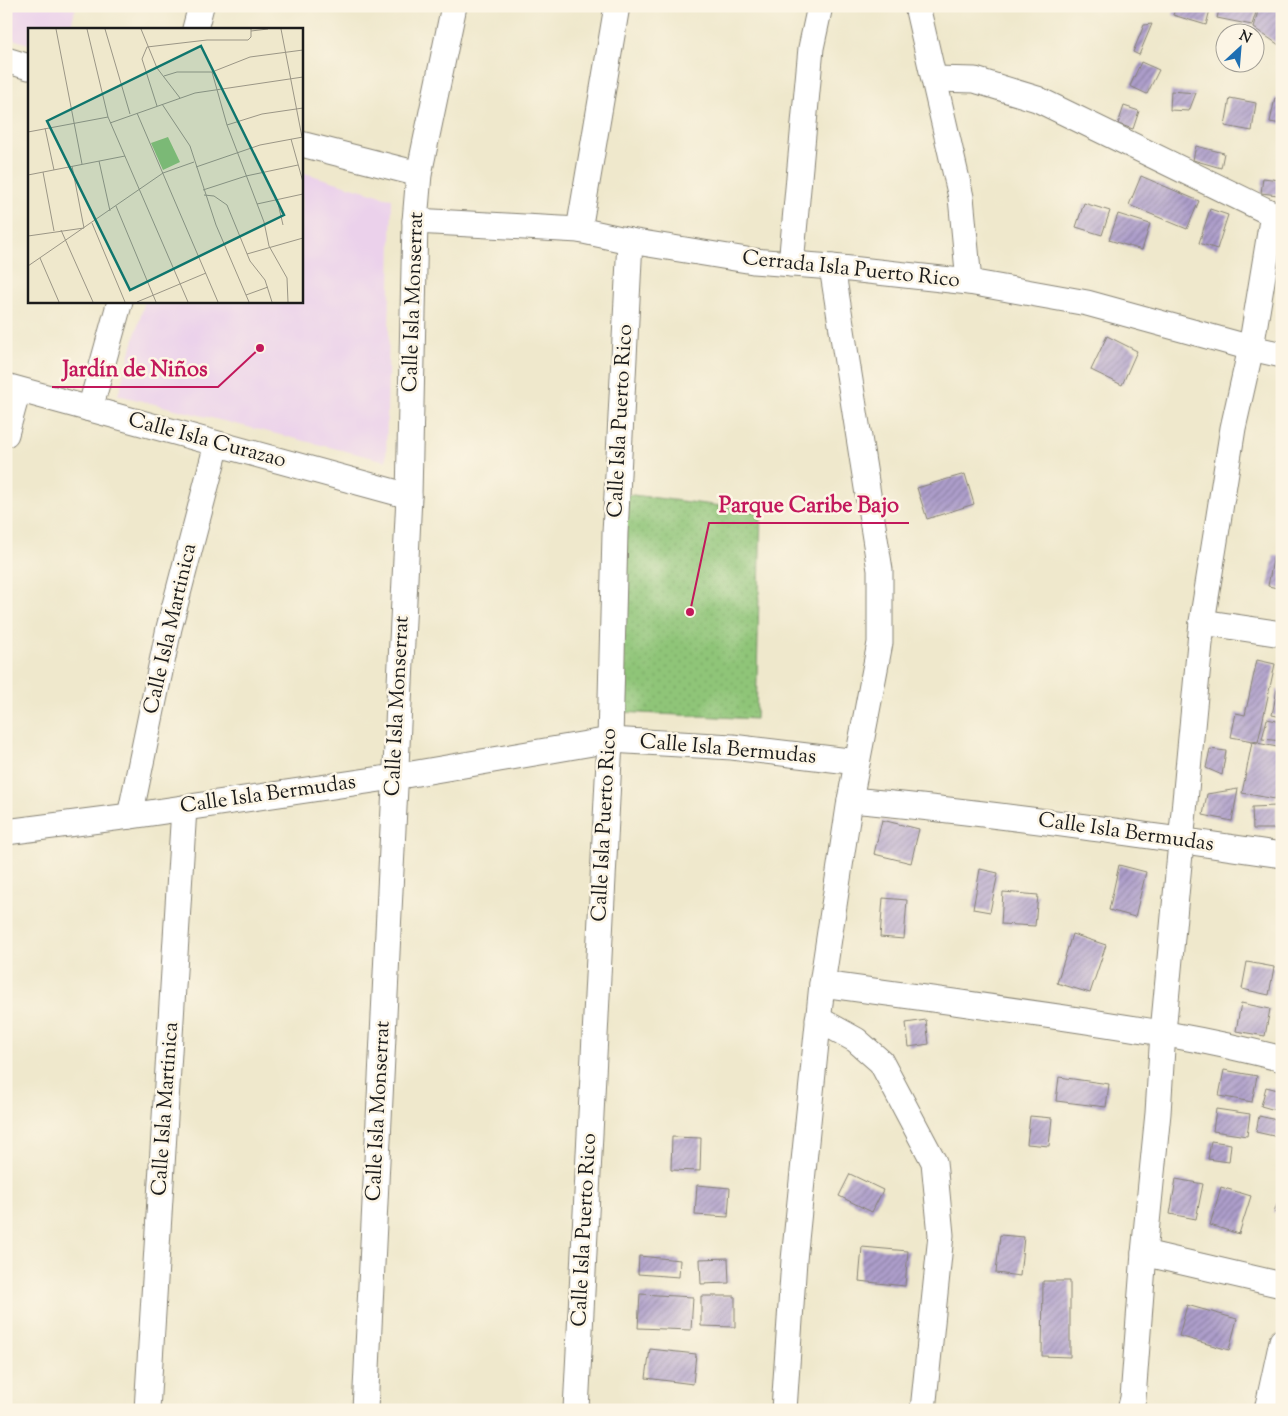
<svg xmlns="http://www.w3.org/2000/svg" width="1288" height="1416" font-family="'Sorts Mill Goudy',serif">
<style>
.built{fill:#ebd1eb}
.green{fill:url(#green-dots);stroke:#56704a}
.building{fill:url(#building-hatch)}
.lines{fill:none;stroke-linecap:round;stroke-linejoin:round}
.minor-casing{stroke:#868274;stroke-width:27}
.minor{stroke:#fff;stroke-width:25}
.labels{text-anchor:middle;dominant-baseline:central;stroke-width:5;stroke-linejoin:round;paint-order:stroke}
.street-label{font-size:21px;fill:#1c1c1c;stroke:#fcf5e5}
.inset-road{fill:none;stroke:#9b9686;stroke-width:1}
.view{fill:#0f766e;fill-opacity:0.15;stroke:#0f766e;stroke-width:2.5}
.inset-edge{fill:none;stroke:#1c1c1c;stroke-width:2.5}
.leader{fill:none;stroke:#c2185b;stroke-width:2}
.callout-dot{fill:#c2185b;stroke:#fcf5e5;stroke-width:2}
.callout-label{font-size:22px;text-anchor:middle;font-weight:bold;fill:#c2185b;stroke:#fcf5e5;stroke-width:5;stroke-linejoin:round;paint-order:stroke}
</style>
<defs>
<pattern id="green-dots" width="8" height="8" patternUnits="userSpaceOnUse" patternTransform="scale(1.25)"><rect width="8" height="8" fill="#8fc578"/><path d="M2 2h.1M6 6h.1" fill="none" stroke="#7ba967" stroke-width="1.8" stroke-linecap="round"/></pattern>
<pattern id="building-hatch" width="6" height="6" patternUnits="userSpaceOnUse" patternTransform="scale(1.25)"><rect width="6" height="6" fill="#ad9ecb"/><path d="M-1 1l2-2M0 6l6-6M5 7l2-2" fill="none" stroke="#8c80a4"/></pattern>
</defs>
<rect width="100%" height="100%" fill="#fcf5e5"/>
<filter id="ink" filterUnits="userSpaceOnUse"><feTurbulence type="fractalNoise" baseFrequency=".02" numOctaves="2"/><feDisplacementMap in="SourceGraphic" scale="10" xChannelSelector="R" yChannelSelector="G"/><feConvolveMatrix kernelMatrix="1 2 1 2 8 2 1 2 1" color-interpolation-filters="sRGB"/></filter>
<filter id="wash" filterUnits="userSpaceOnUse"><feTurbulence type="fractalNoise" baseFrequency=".0096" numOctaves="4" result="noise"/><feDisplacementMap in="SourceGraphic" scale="20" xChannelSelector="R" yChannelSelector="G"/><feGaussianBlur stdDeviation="1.12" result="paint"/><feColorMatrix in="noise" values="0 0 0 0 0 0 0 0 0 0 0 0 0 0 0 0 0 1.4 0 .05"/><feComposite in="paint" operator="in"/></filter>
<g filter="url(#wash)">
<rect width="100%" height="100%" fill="#efe8cc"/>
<g class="built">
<path d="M 6,6 L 76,6 L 70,29 L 29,29 L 29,44 L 6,37 Z"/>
<path d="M 301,172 L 392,199 L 386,461 L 118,395 L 145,301 L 301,301 Z"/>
</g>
<path class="green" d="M 625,494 L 761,511 L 756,719 L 620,712 Z"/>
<g id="blocks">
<g class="building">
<path d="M 1176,6 L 1211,6 L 1206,25 L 1173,15 Z"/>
<path d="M 1220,6 L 1258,6 L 1252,25 L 1217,18 Z"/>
<path d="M 1259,6 L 1282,6 L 1282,47 L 1254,28 Z"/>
<path d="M 1152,24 L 1139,55 L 1133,52 L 1144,25 Z"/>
<path d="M 1141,62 L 1159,70 L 1147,94 L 1130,86 Z"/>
<path d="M 1171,91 L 1196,93 L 1189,111 L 1170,110 Z"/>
<path d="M 1230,98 L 1256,103 L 1252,131 L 1225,126 Z"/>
<path d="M 1275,98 L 1282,100 L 1282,124 L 1270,122 Z"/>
<path d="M 1124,106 L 1139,111 L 1133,129 L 1118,124 Z"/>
<path d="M 1196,146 L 1224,153 L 1221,168 L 1193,160 Z"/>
<path d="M 1141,176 L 1199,201 L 1187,229 L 1129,205 Z"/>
<path d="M 1263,178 L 1280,180 L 1278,195 L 1261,193 Z"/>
<path d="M 1084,203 L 1110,211 L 1102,235 L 1076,227 Z"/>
<path d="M 1210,209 L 1228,215 L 1217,249 L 1199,243 Z"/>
<path d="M 1118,214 L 1150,224 L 1142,250 L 1109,240 Z"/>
<path d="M 1107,336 L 1137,351 L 1122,385 L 1091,370 Z"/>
<path d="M 965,474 L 974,504 L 927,519 L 917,488 Z"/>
<path d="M 1274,555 L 1282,557 L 1282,589 L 1268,586 Z"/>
<path d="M 1257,660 L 1275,664 L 1258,742 L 1231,737 L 1236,713 L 1245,715 Z"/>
<path d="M 1277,690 L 1282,691 L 1282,717 L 1272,715 Z"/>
<path d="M 1267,719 L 1282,722 L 1282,741 L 1262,739 Z"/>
<path d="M 1252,742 L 1282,748 L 1282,764 L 1275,799 L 1242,793 Z"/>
<path d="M 1210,749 L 1226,751 L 1222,775 L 1206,768 Z"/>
<path d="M 1238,789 L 1232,821 L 1203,815 L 1207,794 Z"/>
<path d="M 1276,806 L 1276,829 L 1253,829 L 1252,807 Z"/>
<path d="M 882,820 L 919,829 L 911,863 L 874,854 Z"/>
<path d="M 1119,865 L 1146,872 L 1135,917 L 1109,910 Z"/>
<path d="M 980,869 L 998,873 L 990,912 L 973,909 Z"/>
<path d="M 1003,892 L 1038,895 L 1035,926 L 1001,924 Z"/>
<path d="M 883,898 L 907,900 L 904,939 L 880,937 Z"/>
<path d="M 1072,934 L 1106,945 L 1090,993 L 1057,983 Z"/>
<path d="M 1247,962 L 1274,967 L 1269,995 L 1242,989 Z"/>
<path d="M 1241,1003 L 1270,1009 L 1265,1036 L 1236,1031 Z"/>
<path d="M 926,1020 L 929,1044 L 909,1047 L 906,1023 Z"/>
<path d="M 1224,1070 L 1257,1076 L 1252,1102 L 1219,1096 Z"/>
<path d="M 1059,1077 L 1109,1084 L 1106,1107 L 1056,1101 Z"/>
<path d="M 1266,1087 L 1282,1091 L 1282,1112 L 1261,1106 Z"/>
<path d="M 1216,1109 L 1250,1114 L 1247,1136 L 1213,1131 Z"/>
<path d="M 1030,1116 L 1052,1118 L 1049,1146 L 1027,1144 Z"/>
<path d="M 1259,1116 L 1281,1121 L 1278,1137 L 1256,1132 Z"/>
<path d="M 672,1137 L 701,1138 L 700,1171 L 671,1170 Z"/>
<path d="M 1211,1141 L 1231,1144 L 1229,1162 L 1208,1159 Z"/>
<path d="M 850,1174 L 883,1190 L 872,1212 L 839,1196 Z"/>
<path d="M 1176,1179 L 1203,1184 L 1196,1219 L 1170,1214 Z"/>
<path d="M 697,1185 L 730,1188 L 728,1217 L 695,1215 Z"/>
<path d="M 1221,1187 L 1251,1196 L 1239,1234 L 1210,1225 Z"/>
<path d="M 1282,1192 L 1282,1214 L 1274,1212 Z"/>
<path d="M 1000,1235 L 1024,1237 L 1020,1276 L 996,1273 Z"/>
<path d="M 862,1247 L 908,1251 L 905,1286 L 859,1281 Z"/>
<path d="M 639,1256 L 680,1260 L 679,1277 L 638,1274 Z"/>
<path d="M 728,1258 L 729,1283 L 701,1284 L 700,1259 Z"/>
<path d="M 1043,1281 L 1070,1281 L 1070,1357 L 1042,1356 Z"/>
<path d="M 640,1294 L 693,1297 L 691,1330 L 638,1328 Z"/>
<path d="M 701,1296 L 735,1296 L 735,1327 L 701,1326 Z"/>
<path d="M 1187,1305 L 1237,1319 L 1229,1350 L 1179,1336 Z"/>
<path d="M 650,1349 L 696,1354 L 693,1384 L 646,1378 Z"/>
</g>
</g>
</g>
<g filter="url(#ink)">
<use href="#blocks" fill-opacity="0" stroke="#868274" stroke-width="1"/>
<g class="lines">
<g class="minor-casing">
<g id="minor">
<path d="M 917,6 L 961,197 L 969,282"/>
<path d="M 195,29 L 201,6"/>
<path d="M 6,60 L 29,67"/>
<path d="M 934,79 L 975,80 L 1037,99 L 1273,214 L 1282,214"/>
<path d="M 301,144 L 419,174"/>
<path d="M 415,221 L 579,230 L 630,241 L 753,261 L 832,267 L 969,282 L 1087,303 L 1251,348 L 1282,355"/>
<path d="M 579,230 L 617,6"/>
<path d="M 791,264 L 811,48 L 820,6"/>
<path d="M 6,386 L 409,496"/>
<path d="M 90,409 L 120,301"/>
<path d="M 6,434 L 18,390"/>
<path d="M 1202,622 L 1282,634"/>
<path d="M 850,800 C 995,813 1138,834 1282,855"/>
<path d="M 130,816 L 169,628 L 217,444"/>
<path d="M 6,832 L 130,816 L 394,777 L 610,740 L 732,747 L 857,762"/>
<path d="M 822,984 C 903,995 985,1006 1066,1018 C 1139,1029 1211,1040 1282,1059"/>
<path d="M 818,1019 L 856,1040 L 881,1062 L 934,1162 L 941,1235 L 923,1410"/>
<path d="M 1144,1253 L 1282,1285"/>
<path d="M 147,1410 L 184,808"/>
<path d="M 365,1410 L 409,496 L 415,221 L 419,174 L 454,6"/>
<path d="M 576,1410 L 610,740 L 615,533 L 630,241"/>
<path d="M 784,1410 L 794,1260 L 822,984 L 850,800 L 880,643 L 880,570 L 832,267"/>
<path d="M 1130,1410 L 1133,1398 L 1144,1253 L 1158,1113 L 1163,1032 L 1202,622 L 1233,428 L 1251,348 L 1273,214"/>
<path d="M 1267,1410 L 1282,1341"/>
</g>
</g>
<use href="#minor" class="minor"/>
</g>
</g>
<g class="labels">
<g class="street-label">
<text transform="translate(851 270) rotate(6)">Cerrada Isla Puerto Rico</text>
<text transform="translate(414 302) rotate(-88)">Calle Isla Monserrat</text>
<text transform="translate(621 421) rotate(-87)">Calle Isla Puerto Rico</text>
<text transform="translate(207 441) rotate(15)">Calle Isla Curazao</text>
<text transform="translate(171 629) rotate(-77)">Calle Isla Martinica</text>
<text transform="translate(398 706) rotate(-87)">Calle Isla Monserrat</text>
<text transform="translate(728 750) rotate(5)">Calle Isla Bermudas</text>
<text transform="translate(268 795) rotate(-8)">Calle Isla Bermudas</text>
<text transform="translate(605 825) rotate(-87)">Calle Isla Puerto Rico</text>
<text transform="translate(1126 833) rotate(8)">Calle Isla Bermudas</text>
<text transform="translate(166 1109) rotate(-86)">Calle Isla Martinica</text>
<text transform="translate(379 1111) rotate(-87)">Calle Isla Monserrat</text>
<text transform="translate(585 1230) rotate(-87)">Calle Isla Puerto Rico</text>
</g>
</g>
<g transform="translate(28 28)">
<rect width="275" height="275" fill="#efe8cc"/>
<path d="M 140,109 L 152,134 L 135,142 L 123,115 Z" fill="#8fc578"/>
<path class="inset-road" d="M 28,1 L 54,136M 59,1 L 80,89 L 160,274M 77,1 L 102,86M 113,1 L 129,40 L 152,70M 253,1 L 274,109M 223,3 L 240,1M 119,19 L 179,12 L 220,12 L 223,9 L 223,1M 119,19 L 114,31 L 129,78M 184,44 L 199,97 L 236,194 L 241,218 L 259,250 L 260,274M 136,48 L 149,44 L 184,44 L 222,29 L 275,22M 134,76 L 162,118 L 188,197 L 221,274M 109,85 L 190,274M 82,95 L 167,65 L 275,49M 199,97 L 234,86 L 275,80M 17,100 L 26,142M 0,104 L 80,89M 263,111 L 275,154M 71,133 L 82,183M 168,139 L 232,117 L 275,109M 15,144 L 26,203M 0,147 L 97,128M 175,162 L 218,148 L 270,137M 176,167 L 186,168 L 199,177 L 222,233 L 237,252 L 244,274M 249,171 L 255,197M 229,176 L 275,166M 88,178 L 128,274M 64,195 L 97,274M 33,202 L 65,274M 0,208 L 56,200 L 44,138M 219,226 L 275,210M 12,230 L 31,274M 0,238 L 135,145 L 166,134M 218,267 L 240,259M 109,274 L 178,245"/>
<path class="view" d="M 173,18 L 256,187 L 102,262 L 19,93 Z"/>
<rect width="275" height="275" class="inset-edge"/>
</g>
<path class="leader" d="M260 348L218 387H52M690 612L709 523H909"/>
<g class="callout-dot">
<circle cx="260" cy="348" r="5"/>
<circle cx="690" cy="612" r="5"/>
</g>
<g class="callout-label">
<text x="135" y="376">Jardín de Niños</text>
<text x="809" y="512">Parque Caribe Bajo</text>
</g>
<rect width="1288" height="1416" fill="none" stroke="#fcf5e5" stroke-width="25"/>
<g transform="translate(1240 48) rotate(26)"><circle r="24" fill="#fcf5e5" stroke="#a29e95"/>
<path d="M0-4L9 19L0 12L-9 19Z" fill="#1f6fb2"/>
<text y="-8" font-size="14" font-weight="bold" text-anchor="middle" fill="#1c1c1c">N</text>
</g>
</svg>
